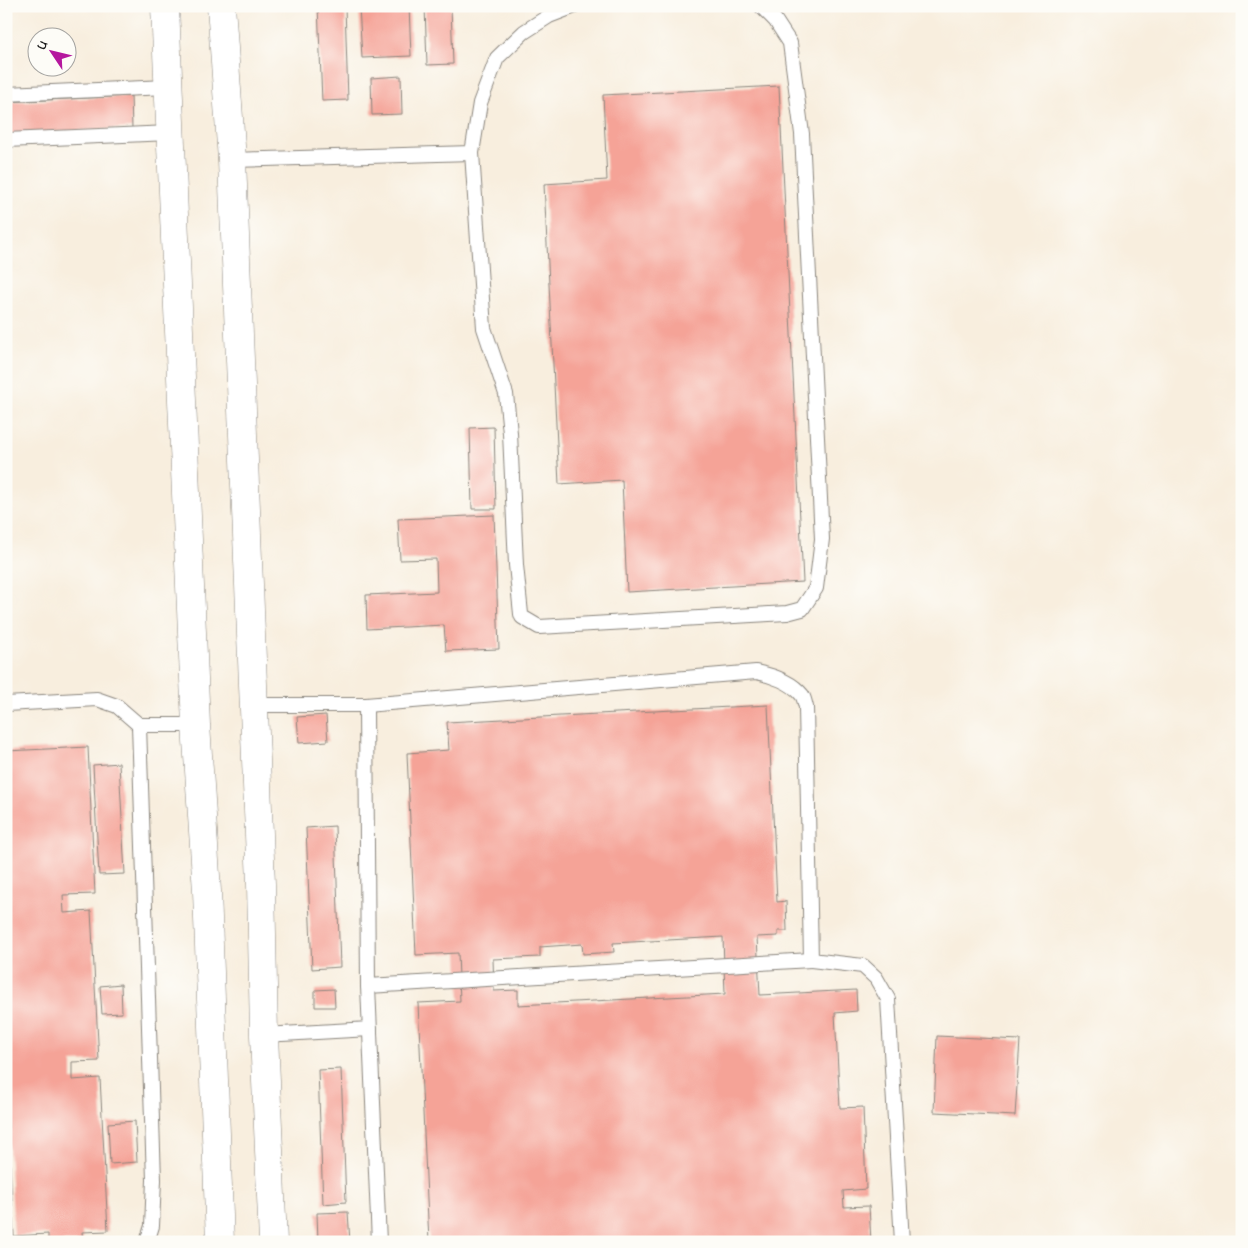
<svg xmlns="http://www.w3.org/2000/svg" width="1248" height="1248" font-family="'Indie Flower',sans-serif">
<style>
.building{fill:#f5a397;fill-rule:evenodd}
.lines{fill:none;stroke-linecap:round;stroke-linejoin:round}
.lane-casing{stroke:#8a857d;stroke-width:16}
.street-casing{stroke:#8a857d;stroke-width:29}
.lane{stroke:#fff;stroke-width:14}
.street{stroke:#fff;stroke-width:28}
</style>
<rect width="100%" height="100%" fill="#fdfcf7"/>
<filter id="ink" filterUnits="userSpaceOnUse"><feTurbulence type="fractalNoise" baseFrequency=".02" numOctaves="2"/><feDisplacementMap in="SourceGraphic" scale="10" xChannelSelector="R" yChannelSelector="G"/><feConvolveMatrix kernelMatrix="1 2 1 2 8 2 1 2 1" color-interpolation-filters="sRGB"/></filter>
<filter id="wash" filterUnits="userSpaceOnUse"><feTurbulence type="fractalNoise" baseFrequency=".0096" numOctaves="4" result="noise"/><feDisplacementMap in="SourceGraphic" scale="20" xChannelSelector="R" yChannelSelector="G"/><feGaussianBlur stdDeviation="1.12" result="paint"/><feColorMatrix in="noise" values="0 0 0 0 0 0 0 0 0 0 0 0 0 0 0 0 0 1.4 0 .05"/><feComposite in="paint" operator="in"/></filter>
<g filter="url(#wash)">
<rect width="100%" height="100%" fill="#f8eede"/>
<g id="blocks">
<g class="building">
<path d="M 318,6 L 345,6 L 348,100 L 322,101 Z"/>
<path d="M 359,6 L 409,6 L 411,56 L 362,58 Z"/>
<path d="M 425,6 L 451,6 L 453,64 L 427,65 Z"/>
<path d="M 401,76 L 402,114 L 372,115 L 371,78 Z"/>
<path d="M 779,86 L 803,582 L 627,592 L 622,480 L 559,484 L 544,184 L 607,180 L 603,95 Z"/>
<path d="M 131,96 L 132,128 L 6,135 L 6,102 Z"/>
<path d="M 494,427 L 496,509 L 472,509 L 470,428 Z"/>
<path d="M 494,515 L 499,649 L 446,651 L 444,625 L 367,629 L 366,595 L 437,592 L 436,559 L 400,560 L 398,519 Z"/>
<path d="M 768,705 L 777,902 L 786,901 L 787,931 L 778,931 L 778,936 L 757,937 L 760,995 L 856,990 L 857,1011 L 835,1013 L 840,1108 L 863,1107 L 866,1189 L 843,1191 L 844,1207 L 869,1206 L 871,1242 L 429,1242 L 418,1003 L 460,1001 L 458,953 L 416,955 L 407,753 L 449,750 L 447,722 ZM 723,937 L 725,994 L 518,1005 L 518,990 L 494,991 L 493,959 L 540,957 L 540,947 L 582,944 L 583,954 L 614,952 L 613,943 Z"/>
<path d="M 326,715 L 328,741 L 299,743 L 297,717 Z"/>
<path d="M 88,747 L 95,894 L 63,895 L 64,913 L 91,911 L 99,1061 L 72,1062 L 72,1080 L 100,1078 L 108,1231 L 82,1232 L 83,1242 L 48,1242 L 48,1234 L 14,1236 L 6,1094 L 6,751 Z"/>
<path d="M 119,763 L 125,874 L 99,875 L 93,765 Z"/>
<path d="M 335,826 L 340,967 L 312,969 L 306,828 Z"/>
<path d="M 121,984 L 122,1013 L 102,1014 L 100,986 Z"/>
<path d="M 334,989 L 335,1007 L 315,1007 L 315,990 Z"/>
<path d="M 937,1036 L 1020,1040 L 1015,1116 L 934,1112 Z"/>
<path d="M 341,1069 L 346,1202 L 323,1204 L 318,1070 Z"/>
<path d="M 135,1121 L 137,1162 L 110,1164 L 108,1123 Z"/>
<path d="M 348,1212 L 350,1242 L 318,1242 L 317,1213 Z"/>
</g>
</g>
</g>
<g filter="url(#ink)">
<use href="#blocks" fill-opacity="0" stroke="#8a857d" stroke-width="1"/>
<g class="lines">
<g class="lane-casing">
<g id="lane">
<path d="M 6,94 L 167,87"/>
<path d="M 6,140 L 170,133"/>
<path d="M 472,153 L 484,328 L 506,394 L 510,433 L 516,565 L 521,614 L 522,617 L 539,627 L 787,613 L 802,609 L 816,588 L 822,539 L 802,134 L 790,43 L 775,20 L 761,6"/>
<path d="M 232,160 L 472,153 L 480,103 L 497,58 L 524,32 L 549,16 L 575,6"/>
<path d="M 6,704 L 97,699 L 117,706 L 139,725 L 196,725"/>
<path d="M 253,705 L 366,705 L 756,672 C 771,675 792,682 802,695 C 804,698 805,703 806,707 L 811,960 L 863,966 L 876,978 L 888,999 L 902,1242"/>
<path d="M 366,705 L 368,986 L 379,1242"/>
<path d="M 139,725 L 154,1180 L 152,1226 L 147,1242"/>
<path d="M 368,986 L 811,960"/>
<path d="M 264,1035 L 370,1029"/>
</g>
</g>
<g class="street-casing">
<g id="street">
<path d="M 165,6 L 196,725 L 207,891 L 220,1242"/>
<path d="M 221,6 L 232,160 L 261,884 L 264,1035 L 273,1242"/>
</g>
</g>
<use href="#lane" class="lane"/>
<use href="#street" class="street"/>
</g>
</g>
<rect width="1248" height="1248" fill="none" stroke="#fdfcf7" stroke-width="25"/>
<g transform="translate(52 52) rotate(305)"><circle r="24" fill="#fdfcf7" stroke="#a3a29f"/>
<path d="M0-4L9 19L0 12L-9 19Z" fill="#b5179e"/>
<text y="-8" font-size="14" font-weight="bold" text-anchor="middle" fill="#1c1c1c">U</text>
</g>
</svg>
